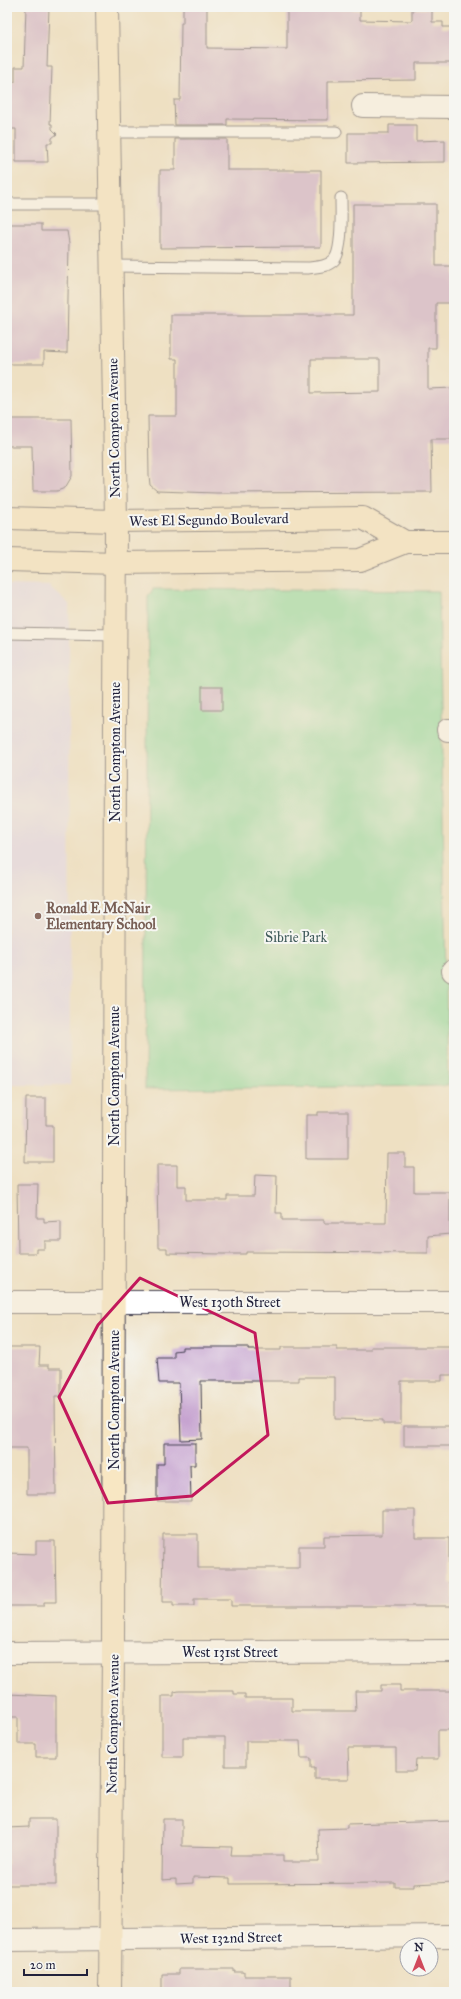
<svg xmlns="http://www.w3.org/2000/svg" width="461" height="1999" font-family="'IM FELL Great Primer',serif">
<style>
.built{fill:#ded5f5}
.green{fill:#83dda3;stroke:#52806f}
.building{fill:#c6a3d0;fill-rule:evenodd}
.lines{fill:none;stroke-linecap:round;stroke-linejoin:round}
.lane-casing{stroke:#413e4f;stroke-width:13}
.street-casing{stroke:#413e4f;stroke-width:24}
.secondary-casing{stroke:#413e4f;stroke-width:24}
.lane{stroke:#fff;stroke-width:11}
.street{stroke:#fff;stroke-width:22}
.secondary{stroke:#f8e7c3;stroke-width:22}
.marked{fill:none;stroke:#c2185b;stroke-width:3;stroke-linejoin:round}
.education-dot{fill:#8d6e63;stroke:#f6f6f2;stroke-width:1.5}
.labels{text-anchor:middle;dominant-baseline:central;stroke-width:4;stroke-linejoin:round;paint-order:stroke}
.street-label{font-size:14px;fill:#22223b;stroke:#f6f6f2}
.education-label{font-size:14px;font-weight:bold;fill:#785e54;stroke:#f6f6f2;text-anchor:start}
.park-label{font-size:14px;fill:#3f5a5a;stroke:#f6f6f2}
</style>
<rect width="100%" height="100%" fill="#f6f6f2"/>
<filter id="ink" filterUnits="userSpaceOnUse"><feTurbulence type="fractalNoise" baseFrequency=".025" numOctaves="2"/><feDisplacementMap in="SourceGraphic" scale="8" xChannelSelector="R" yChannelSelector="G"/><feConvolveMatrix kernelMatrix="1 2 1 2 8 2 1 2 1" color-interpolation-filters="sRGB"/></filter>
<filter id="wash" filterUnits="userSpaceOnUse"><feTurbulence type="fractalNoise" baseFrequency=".012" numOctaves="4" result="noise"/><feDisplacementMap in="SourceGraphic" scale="16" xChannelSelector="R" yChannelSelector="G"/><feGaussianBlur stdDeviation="0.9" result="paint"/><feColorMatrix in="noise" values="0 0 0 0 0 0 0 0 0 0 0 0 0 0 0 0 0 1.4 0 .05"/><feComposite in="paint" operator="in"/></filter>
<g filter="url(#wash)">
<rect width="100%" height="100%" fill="#eee0c2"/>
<path class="built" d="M 7,585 L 49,586 L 69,604 L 70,1085 L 7,1085 Z"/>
<path class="green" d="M 153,589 L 439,591 L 448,1086 L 145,1089 L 148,597 Z"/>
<g id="blocks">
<g class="building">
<path d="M 26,7 L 49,7 L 47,67 L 52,67 L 50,124 L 52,124 L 52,129 L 57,134 L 52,138 L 52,143 L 47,143 L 48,162 L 16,162 L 16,129 L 7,129 L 7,82 L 15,82 L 15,67 L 24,67 Z"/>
<path d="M 183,7 L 207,7 L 207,48 L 287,49 L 287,9 L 360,10 L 360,20 L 412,21 L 412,9 L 432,9 L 432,22 L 443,22 L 443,27 L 454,27 L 454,63 L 416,63 L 416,80 L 328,81 L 328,120 L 227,119 L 227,125 L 175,125 L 174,100 L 180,100 L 181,23 L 183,23 Z"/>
<path d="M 389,125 L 416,125 L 416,141 L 445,140 L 445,162 L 348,163 L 348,133 L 389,133 Z"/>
<path d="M 175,139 L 227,139 L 227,170 L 321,170 L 321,247 L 160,248 L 160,170 L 175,170 Z"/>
<path d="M 353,204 L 436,204 L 436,266 L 454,266 L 454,303 L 436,303 L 436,348 L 428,348 L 428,389 L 454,388 L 454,429 L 451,429 L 451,439 L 431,439 L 432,492 L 216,493 L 157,491 L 150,485 L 149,475 L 148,416 L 177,416 L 177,359 L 171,359 L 171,315 L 353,315 ZM 311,359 L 380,359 L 380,392 L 311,393 Z"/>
<path d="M 7,224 L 41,224 L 41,231 L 67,231 L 69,243 L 67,353 L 44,352 L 44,364 L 7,364 Z"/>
<path d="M 7,419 L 71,419 L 72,476 L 65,488 L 57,491 L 33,491 L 32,446 L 7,446 Z"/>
<rect x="202" y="687" width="20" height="23"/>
<path d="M 26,1098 L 46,1098 L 46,1125 L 53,1125 L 53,1162 L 25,1162 Z"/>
<path d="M 318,1112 L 348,1112 L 348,1159 L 306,1159 L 306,1115 L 318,1115 Z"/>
<path d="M 387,1153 L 405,1153 L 405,1167 L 414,1167 L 414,1192 L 450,1192 L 450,1234 L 428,1236 L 428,1253 L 246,1252 L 246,1254 L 223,1254 L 167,1253 L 167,1248 L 158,1248 L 157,1165 L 177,1165 L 177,1186 L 186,1186 L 186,1200 L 227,1200 L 227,1196 L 254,1196 L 255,1175 L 277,1176 L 276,1213 L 282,1213 L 282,1220 L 324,1220 L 324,1223 L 386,1223 Z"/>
<path d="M 17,1184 L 38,1184 L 37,1218 L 44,1218 L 44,1222 L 61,1221 L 61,1241 L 45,1241 L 45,1249 L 36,1249 L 36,1253 L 18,1253 Z"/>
<path d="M 7,1347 L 40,1347 L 39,1365 L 49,1365 L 49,1368 L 61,1368 L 61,1396 L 55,1396 L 56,1494 L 27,1494 L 27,1448 L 7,1448 Z"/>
<path d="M 182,1347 L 248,1347 L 248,1350 L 281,1350 L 281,1347 L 337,1347 L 337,1350 L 371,1350 L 371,1347 L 454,1347 L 454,1375 L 442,1375 L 442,1381 L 401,1381 L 401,1424 L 383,1424 L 383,1420 L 335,1419 L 335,1377 L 299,1377 L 299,1381 L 201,1381 L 202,1439 L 181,1440 L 179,1383 L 159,1383 L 157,1358 L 174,1358 L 174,1351 L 182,1350 Z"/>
<rect x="404" y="1426" width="50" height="20"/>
<path d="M 164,1443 L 195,1443 L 195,1465 L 190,1465 L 191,1501 L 157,1501 L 157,1464 L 164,1464 Z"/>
<path d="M 382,1510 L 415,1510 L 415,1538 L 449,1538 L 449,1583 L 452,1583 L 452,1606 L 231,1606 L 231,1599 L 194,1599 L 194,1606 L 173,1606 L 173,1602 L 162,1602 L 163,1534 L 198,1534 L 198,1568 L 299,1568 L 299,1546 L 324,1546 L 324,1536 L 382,1535 Z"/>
<path d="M 36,1541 L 55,1541 L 56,1602 L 44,1602 L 44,1606 L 7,1606 L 7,1553 L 36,1554 Z"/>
<path d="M 381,1685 L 400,1685 L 400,1691 L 454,1691 L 454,1730 L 438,1730 L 438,1759 L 416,1759 L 415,1771 L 396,1771 L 396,1748 L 348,1748 L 349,1779 L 315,1779 L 315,1768 L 311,1768 L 311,1758 L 301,1758 L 300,1741 L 246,1741 L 246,1766 L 225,1766 L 225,1737 L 183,1737 L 183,1757 L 162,1757 L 162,1696 L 174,1696 L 174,1692 L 179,1691 L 234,1691 L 234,1694 L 245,1694 L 245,1698 L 292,1698 L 292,1711 L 356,1711 L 355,1691 L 381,1691 Z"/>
<path d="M 7,1694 L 56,1696 L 56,1757 L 36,1757 L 36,1744 L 18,1744 L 18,1717 L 7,1717 Z"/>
<path d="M 29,1819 L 56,1819 L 56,1885 L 7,1885 L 7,1828 L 29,1827 Z"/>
<path d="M 163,1819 L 182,1819 L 182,1846 L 232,1847 L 231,1855 L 283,1855 L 283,1862 L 319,1862 L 318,1829 L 347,1828 L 347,1824 L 454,1821 L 454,1882 L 414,1884 L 414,1887 L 395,1887 L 395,1883 L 230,1884 L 230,1878 L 193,1877 L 193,1883 L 176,1884 L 176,1879 L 162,1880 Z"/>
<path d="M 179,1969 L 234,1969 L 234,1972 L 244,1972 L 244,1976 L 291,1976 L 291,1992 L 162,1992 L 162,1974 L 179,1974 Z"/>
</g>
</g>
</g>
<g filter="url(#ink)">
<use href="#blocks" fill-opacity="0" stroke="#413e4f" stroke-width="1"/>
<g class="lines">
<g class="lane-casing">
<g id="lane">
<path d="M 108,132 L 336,132"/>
<path d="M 7,204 L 110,204"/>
<path d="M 111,266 L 308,268 C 317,267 327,267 334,260 C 343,250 341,212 341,198"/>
<path d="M 7,633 L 116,635"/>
</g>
</g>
<g class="street-casing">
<g id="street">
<path d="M 363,106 L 454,107"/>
<path d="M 448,730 L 454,730"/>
<path d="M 453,971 L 454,971"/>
<path d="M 7,1302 L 454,1302"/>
<path d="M 7,1653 L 454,1651"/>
<path d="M 7,1940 L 454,1936"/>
</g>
</g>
<g class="secondary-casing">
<g id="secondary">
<path d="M 107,7 L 116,521 L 115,712 L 113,1652 L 110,1992"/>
<path d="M 7,518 L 116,521 L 363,518 L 405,542"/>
<path d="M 7,560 L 117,563 L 360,560 L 405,542 L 454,542"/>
</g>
</g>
<use href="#lane" class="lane"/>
<use href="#street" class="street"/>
<use href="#secondary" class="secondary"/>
</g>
</g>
<path d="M0 0H461V1999H0ZM 140,1278 L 255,1333 L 268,1435 L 192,1496 L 108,1503 L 59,1397 L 98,1325 Z" fill="#eee0c2" fill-opacity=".55" fill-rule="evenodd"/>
<path class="marked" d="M 140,1278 L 255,1333 L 268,1435 L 192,1496 L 108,1503 L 59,1397 L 98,1325 Z"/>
<circle class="education-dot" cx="38" cy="916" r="4"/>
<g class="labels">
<g class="street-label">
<text transform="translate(114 428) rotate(-91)">North Compton Avenue</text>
<text transform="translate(209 520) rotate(-1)">West El Segundo Boulevard</text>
<text transform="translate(115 752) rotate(-90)">North Compton Avenue</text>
<text transform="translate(114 1076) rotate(-90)">North Compton Avenue</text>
<text x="230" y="1302">West 130th Street</text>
<text transform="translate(114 1400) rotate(-90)">North Compton Avenue</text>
<text x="230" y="1652">West 131st Street</text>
<text transform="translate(113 1724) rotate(-89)">North Compton Avenue</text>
<text transform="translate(231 1938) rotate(-1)">West 132nd Street</text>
</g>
<g class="education-label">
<text x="46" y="908">Ronald E McNair<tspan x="46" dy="16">Elementary School</tspan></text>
</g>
<g class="park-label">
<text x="296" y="937">Sibrie Park</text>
</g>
</g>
<rect width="461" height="1999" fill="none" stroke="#f6f6f2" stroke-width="24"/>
<g transform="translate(419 1957)"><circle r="19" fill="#f6f6f2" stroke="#a1a1a9"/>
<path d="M0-3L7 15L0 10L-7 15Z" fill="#d1495b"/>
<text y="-6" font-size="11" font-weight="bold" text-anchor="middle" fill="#22223b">N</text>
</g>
<path d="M24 1969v6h63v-6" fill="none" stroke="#22223b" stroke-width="2"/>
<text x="30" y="1969" font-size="12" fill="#22223b" stroke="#f6f6f2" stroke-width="3" paint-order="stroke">20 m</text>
</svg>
